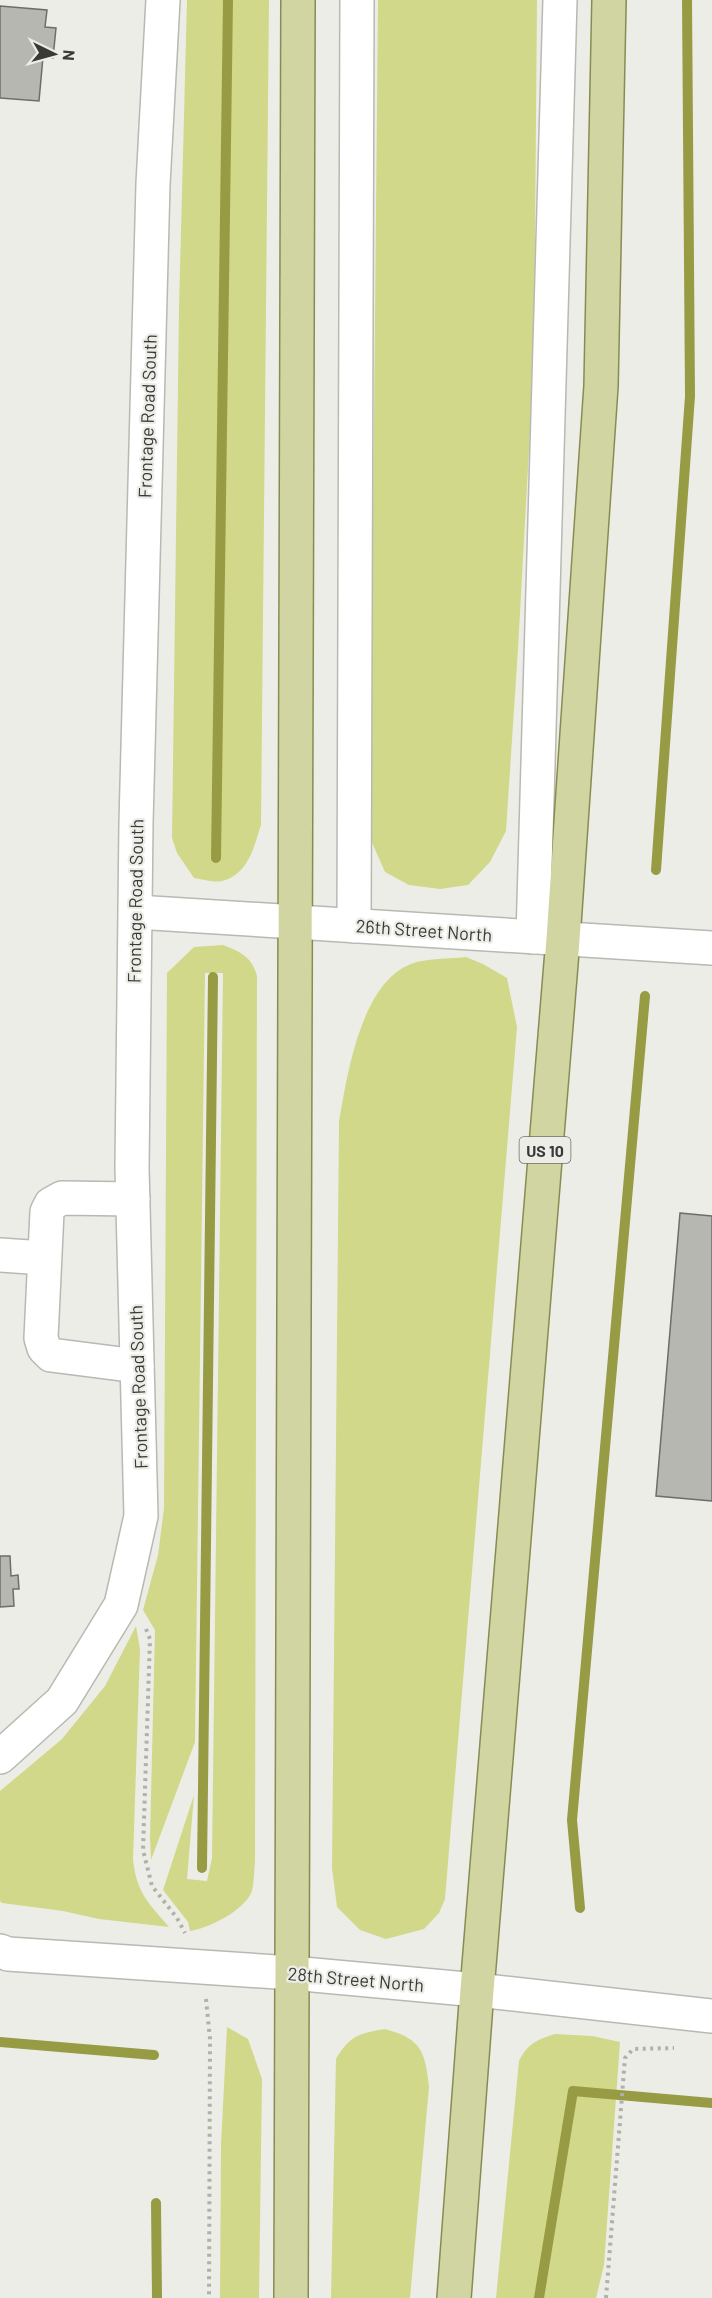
<svg xmlns="http://www.w3.org/2000/svg" width="712" height="2298" font-family="Barlow,sans-serif">
<style>
.green{fill:#d2d889}
.lines{fill:none;stroke-linecap:round;stroke-linejoin:round}
.stream{stroke:#979c44;stroke-width:10}
.building{fill:#b6b7b1;stroke:#6d6e69;stroke-width:1.5}
.minor-casing{stroke:#b8b9b3;stroke-width:36}
.major-casing{stroke:#888c53;stroke-width:36}
.path{stroke:#b0b0ac;stroke-width:4;stroke-dasharray:3 4.5;stroke-linecap:butt}
.minor{stroke:#fff;stroke-width:33}
.major{stroke:#d1d5a1;stroke-width:33}
.labels{text-anchor:middle;dominant-baseline:central;stroke-width:4.5;stroke-linejoin:round;paint-order:stroke}
.shield{fill:#edede7;stroke:#6f6f6c;stroke-width:1.5}
.shield-label{font-size:16px;font-weight:bold;fill:#393937}
.street-label{font-size:18px;fill:#393937;stroke:#edede7}
</style>
<rect width="100%" height="100%" fill="#edede7"/>
<g class="green">
<path d="M 187,0 L 269,0 L 261,825 C 254,847 248,875 222,881 C 214,883 202,879 194,878 L 177,853 L 172,838 L 179,307 Z"/>
<path d="M 378,0 L 537,0 L 534,359 L 518,649 L 506,831 L 490,862 L 468,885 L 440,889 L 409,885 L 385,872 L 370,838 Z"/>
<path d="M 223,945 C 241,952 252,957 257,976 L 255,1862 C 254,1871 254,1882 252,1891 C 245,1910 210,1928 190,1931 L 188,1922 L 163,1890 L 194,1795 L 187,1879 L 207,1881 L 212,1858 L 223,973 L 205,973 L 195,1742 L 151,1860 L 150,1837 L 155,1630 L 143,1610 L 158,1555 L 164,1508 L 167,973 L 194,947 Z"/>
<path d="M 466,957 L 483,964 L 507,978 L 517,1027 L 445,1899 L 439,1913 L 424,1929 L 386,1939 L 360,1930 L 337,1907 L 332,1868 L 339,1122 C 347,1075 361,983 411,964 C 425,958 450,959 466,957 Z"/>
<path d="M 136,1626 L 140,1649 L 133,1860 C 137,1894 148,1902 169,1927 L 99,1919 L 63,1911 L 2,1903 L 0,1901 L 0,1791 L 62,1739 L 105,1686 Z"/>
<path d="M 227,2027 L 248,2039 L 262,2079 L 259,2298 L 220,2298 L 221,2145 Z"/>
<path d="M 385,2029 C 422,2039 425,2052 429,2087 L 410,2298 L 331,2298 L 336,2059 C 349,2036 360,2033 385,2029 Z"/>
<path d="M 555,2034 L 592,2036 L 620,2042 L 604,2265 L 596,2298 L 496,2298 L 519,2061 C 527,2044 538,2039 555,2034 Z"/>
</g>
<g class="lines">
<g class="stream">
<path d="M 216,858 L 228,0"/>
<path d="M 656,870 L 690,396 L 687,0"/>
<path d="M 202,1868 L 213,977"/>
<path d="M 580,1908 L 572,1820 L 645,996"/>
<path d="M 0,2042 L 154,2055"/>
<path d="M 156,2203 L 157,2298"/>
<path d="M 539,2298 L 573,2091 L 712,2103"/>
</g>
</g>
<g class="building">
<path d="M 0,6 L 47,10 L 45,27 L 56,28 L 53,58 L 43,57 L 39,101 L 0,98 Z"/>
<path d="M 680,1213 L 712,1216 L 712,1501 L 656,1496 Z"/>
<path d="M 0,1556 L 10,1556 L 11,1576 L 18,1575 L 19,1589 L 13,1589 L 14,1606 L 0,1607 Z"/>
</g>
<g class="lines">
<g class="minor-casing">
<g id="minor">
<path d="M 136,912 L 712,948"/>
<path d="M 354,926 L 357,0"/>
<path d="M 533,937 L 560,0"/>
<path d="M 133,1199 L 62,1198 L 51,1204 L 47,1212 L 41,1338 L 44,1348 L 51,1355 L 137,1366"/>
<path d="M 0,1255 L 44,1258"/>
<path d="M 0,1757 L 62,1701 L 121,1605 L 141,1516 L 132,1168 L 136,823 L 153,184 L 163,0"/>
<path d="M 0,1951 L 8,1954 L 292,1973 L 477,1990 L 712,2016"/>
</g>
</g>
<g class="major-casing">
<g id="major">
<path d="M 291,2298 L 298,0"/>
<path d="M 454,2298 L 477,1990 L 563,939 L 601,386 L 609,0"/>
</g>
</g>
<g class="path">
<path d="M 146,1629 L 150,1639 L 143,1850 L 152,1886 L 177,1918 L 185,1933"/>
<path d="M 206,1999 L 210,2039 L 209,2298"/>
<path d="M 606,2298 L 625,2058 L 633,2049 L 674,2048"/>
</g>
<use href="#minor" class="minor"/>
<use href="#major" class="major"/>
</g>
<g class="labels">
<rect class="shield" x="519.5" y="1137" width="51" height="26" rx="4.5"/>
<g class="shield-label">
<text x="545" y="1150">US 10</text>
</g>
<g class="street-label">
<text transform="translate(147 416) rotate(-88)">Frontage Road South</text>
<text transform="translate(135 901) rotate(-89)">Frontage Road South</text>
<text transform="translate(424 930) rotate(4)">26th Street North</text>
<text transform="translate(138 1387) rotate(-92)">Frontage Road South</text>
<text transform="translate(356 1979) rotate(5)">28th Street North</text>
</g>
</g>
<g transform="translate(54 54) rotate(95)" stroke="#edede7" stroke-width="4.5" paint-order="stroke">
<path d="M0-4.5L10 22L0 15L-10 22Z" fill="#393937"/>
<text y="-9" font-size="16" font-weight="bold" text-anchor="middle" fill="#393937">N</text>
</g>
</svg>
